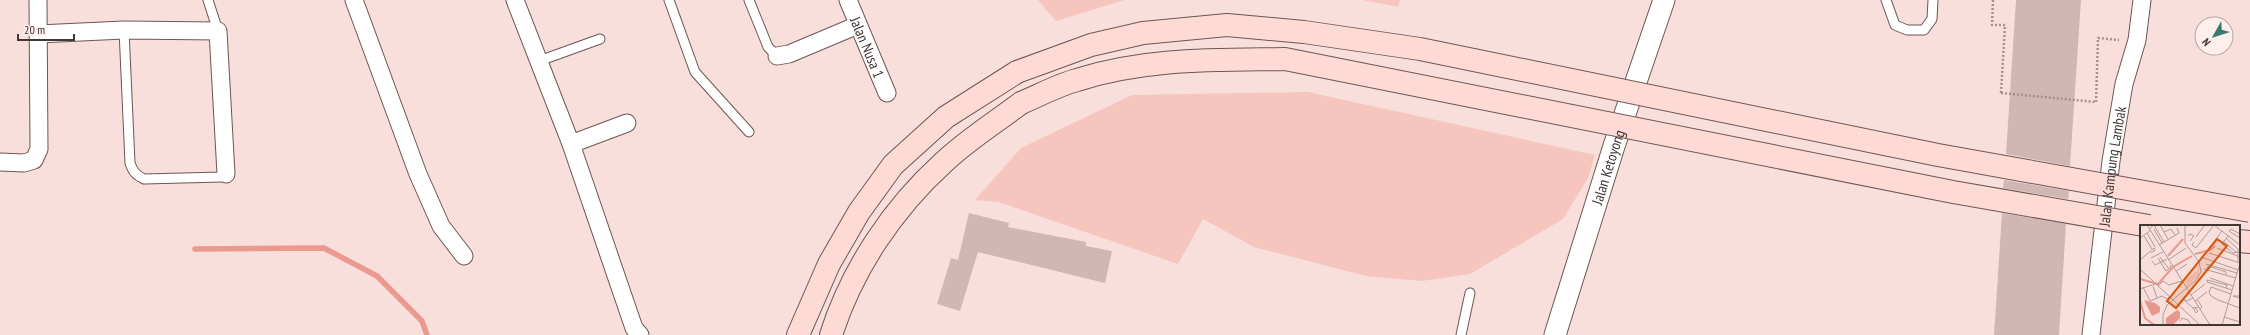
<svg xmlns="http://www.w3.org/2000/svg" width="2250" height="335" font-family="'PT Sans Narrow',sans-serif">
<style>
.green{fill:#f5c5be}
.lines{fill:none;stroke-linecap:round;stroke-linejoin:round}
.stream{stroke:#ea998e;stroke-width:5.5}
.building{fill:#d0b7b3}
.service-casing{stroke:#6d5653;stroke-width:11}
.minor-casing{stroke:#6d5653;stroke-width:19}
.tertiary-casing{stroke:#6d5653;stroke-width:23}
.secondary-casing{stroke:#6d5653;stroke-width:24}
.path{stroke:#a3918d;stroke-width:2.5;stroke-dasharray:2 2;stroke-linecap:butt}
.service{stroke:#fff;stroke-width:9}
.minor{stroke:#fff;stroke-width:17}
.tertiary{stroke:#fff;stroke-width:21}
.secondary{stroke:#fedad5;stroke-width:22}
.secondary-bridge-casing{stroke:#6d5653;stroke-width:24;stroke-linecap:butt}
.path-bridge{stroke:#a3918d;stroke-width:2.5;stroke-dasharray:2 2;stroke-linecap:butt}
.secondary-bridge{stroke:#fedad5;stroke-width:22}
.labels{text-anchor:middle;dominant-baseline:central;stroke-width:3;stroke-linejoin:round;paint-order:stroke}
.street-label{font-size:15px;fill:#413735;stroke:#ffefec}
.inset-river{fill:none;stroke:#ea998e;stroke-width:2}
.inset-road{fill:none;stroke:#af9c99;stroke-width:1}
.view{fill:#d75610;fill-opacity:0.15;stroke:#d75610;stroke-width:2}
.inset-edge{fill:none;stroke:#413735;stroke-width:2}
</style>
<rect width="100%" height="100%" fill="#f9dfdb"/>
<g class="green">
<path d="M 1038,0 L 1124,0 L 1056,21 Z"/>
<path d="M 1363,0 L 1400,0 L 1398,7 Z"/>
<path d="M 1308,92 L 1595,155 L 1588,178 L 1563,219 L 1470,274 L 1422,281 L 1366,276 L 1254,247 L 1203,219 L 1178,264 L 999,202 L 975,200 L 1021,148 L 1132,95 Z"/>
</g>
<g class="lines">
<path class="stream" d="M 195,249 L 324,248 L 377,276 L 422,321 L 427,335"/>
</g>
<g class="building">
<path d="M 2016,0 L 2081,0 L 2070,166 L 2006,154 Z"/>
<path d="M 2004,180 L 2069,191 L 2068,199 L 2003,188 Z"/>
<path d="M 969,213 L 1009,223 L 1008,227 L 1086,242 L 1086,246 L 1112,251 L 1105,283 L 978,252 L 960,311 L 937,304 L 951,258 L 958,260 Z"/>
<path d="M 2002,213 L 2066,224 L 2059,335 L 1994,335 Z"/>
</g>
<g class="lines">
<g class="service-casing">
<g id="service">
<path d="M 208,0 L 218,31"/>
<path d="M 669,0 L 695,72 L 749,132"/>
<path d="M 749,0 L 768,47 L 777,56"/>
<path d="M 1886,0 L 1895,25 L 1907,30 L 1924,30 L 1932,19 L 1933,0"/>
<path d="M 124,30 L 130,163 C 133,172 136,175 144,179 L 222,177 L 226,174"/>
<path d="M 539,61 L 600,39"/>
<path d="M 1461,335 L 1470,293"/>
</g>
</g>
<g class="minor-casing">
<g id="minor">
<path d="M 354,0 L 418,174 L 441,226 L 464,256"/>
<path d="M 515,0 L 571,144 L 634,328 L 640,335"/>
<path id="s1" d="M 848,0 L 887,93"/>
<path d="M 38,34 L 124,30 L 218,31 L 226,174"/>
<path d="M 777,56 L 789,54 L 858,25"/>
<path d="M 571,144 L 627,123"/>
<path d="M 0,162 L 24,163 L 34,160 L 39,149 L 38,0"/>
<path id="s2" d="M 2091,335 L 2111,161 L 2124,84 L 2137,40 L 2142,0"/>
</g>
</g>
<g class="tertiary-casing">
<g id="tertiary">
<path id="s3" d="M 1555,335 L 1614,146 L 1664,0"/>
</g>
</g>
<g class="secondary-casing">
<g id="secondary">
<path d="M 2239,241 L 2250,242"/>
<path d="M 798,335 L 829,264 L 859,212 L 893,165 L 946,117 L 1017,72"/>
<path d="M 831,335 C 852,269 893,208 944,162 C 967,140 996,122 1021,103"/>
</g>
</g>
<g class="path">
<path d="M 1993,0 L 1992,25 L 2005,25 L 2001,93"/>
<path d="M 2096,102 L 2098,38 L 2119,40"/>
</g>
<use href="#service" class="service"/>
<use href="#minor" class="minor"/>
<use href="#tertiary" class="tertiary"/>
<use href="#secondary" class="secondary"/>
<g class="secondary-bridge-casing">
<g id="secondary-bridge">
<path d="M 1017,72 L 1091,45 L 1143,33 L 1227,25 L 1304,32 L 1420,49 L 1938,155 L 2250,211"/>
<path d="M 1021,103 C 1040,95 1058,85 1077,80 C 1145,58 1215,60 1285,59 L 1953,192 L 2149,226"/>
</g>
</g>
<path class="path-bridge" d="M 2001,93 L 2096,102"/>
<use href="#secondary-bridge" class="secondary-bridge"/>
</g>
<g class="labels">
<g class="street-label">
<text stroke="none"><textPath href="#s1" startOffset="51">Jalan Nusa 1</textPath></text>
<text stroke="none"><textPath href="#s3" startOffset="176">Jalan Ketoyong</textPath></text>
<text stroke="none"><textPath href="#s2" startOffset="170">Jalan Kampung Lambak</textPath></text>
</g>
</g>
<g transform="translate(2140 225)">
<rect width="100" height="100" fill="#f9dfdb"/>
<path d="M 59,44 L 59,50 L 46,62 L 47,54 Z" fill="#f5c5be"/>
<path d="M 4,75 L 15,78 L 20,82 L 20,87 L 12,91 ZM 37,85 L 40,87 L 40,93 L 33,100 L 26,100 L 26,93 Z" fill="#e7978b"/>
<path class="inset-river" d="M 55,29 L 70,25 L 75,21M 28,31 L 43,14M 0,54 L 18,59 L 33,42 L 52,31M 0,76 L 5,93 L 14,100"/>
<path class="inset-road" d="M 7,0 L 70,100M 20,0 L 28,14M 74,0 L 100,20M 9,4 L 14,0 L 24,17M 14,4 L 22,18M 24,7 L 31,4 L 35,10M 7,8 L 15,22M 100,9 L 91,4 L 89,6 L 100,13M 4,11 L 12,24M 48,11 L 50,9 L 54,11 L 50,16M 88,11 L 82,19 L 93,28 L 99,27M 56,12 L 64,1M 0,13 L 10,6M 86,13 L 98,24 L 98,37M 83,16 L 96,27M 54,17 L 52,20 L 56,23 L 74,0M 19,20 L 39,8 L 37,3M 69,23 L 82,6M 77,23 L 100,32M 69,28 L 100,38M 20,32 L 29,44M 61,32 L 98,45M 11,33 L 23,27M 18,33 L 26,46 L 31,42 L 30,40M 0,35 L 14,23 L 15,25 L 11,28M 28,35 L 46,23M 12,36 L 15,40 L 27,34M 66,39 L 97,48M 0,44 L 60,100M 64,44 L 96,53M 67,44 L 68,41 L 86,47 L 86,50M 36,46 L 47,39M 70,53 L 93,61M 67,55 L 67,57 L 92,65M 67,55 L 87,60 L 86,63M 13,61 L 17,73M 18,61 L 23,56 L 29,60 L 42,56M 3,62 L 10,76 L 22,71 L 27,74 L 30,71M 0,64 L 15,59M 91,69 L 71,62 L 69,67 L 71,71 L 78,75 L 100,83M 51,70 L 65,59M 53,73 L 47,76 L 43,74 L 53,83 L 59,82M 99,73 L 93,71 L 100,71M 57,74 L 62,82 L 60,84M 55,76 L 67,67M 53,83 L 56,88 L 58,86 L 55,83M 84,92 L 100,97M 40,96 L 42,93 L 48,95 L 51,100M 23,100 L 23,90 L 27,80 L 56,55 L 61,47 L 59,37 L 45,18 L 45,0M 82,100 L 100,38"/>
<path class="view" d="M 77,14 L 87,21 L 36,83 L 27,76 Z"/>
<rect width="100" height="100" class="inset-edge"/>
</g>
<g transform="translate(2214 36) rotate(231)"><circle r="19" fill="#ffefec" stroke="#b3a5a3"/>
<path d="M0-3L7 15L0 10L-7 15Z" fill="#387b6d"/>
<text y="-6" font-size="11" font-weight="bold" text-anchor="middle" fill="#413735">N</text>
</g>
<path d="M18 34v6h56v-6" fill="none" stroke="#413735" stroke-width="2"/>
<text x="24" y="34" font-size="12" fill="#413735" stroke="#ffefec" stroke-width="3" paint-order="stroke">20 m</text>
</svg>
